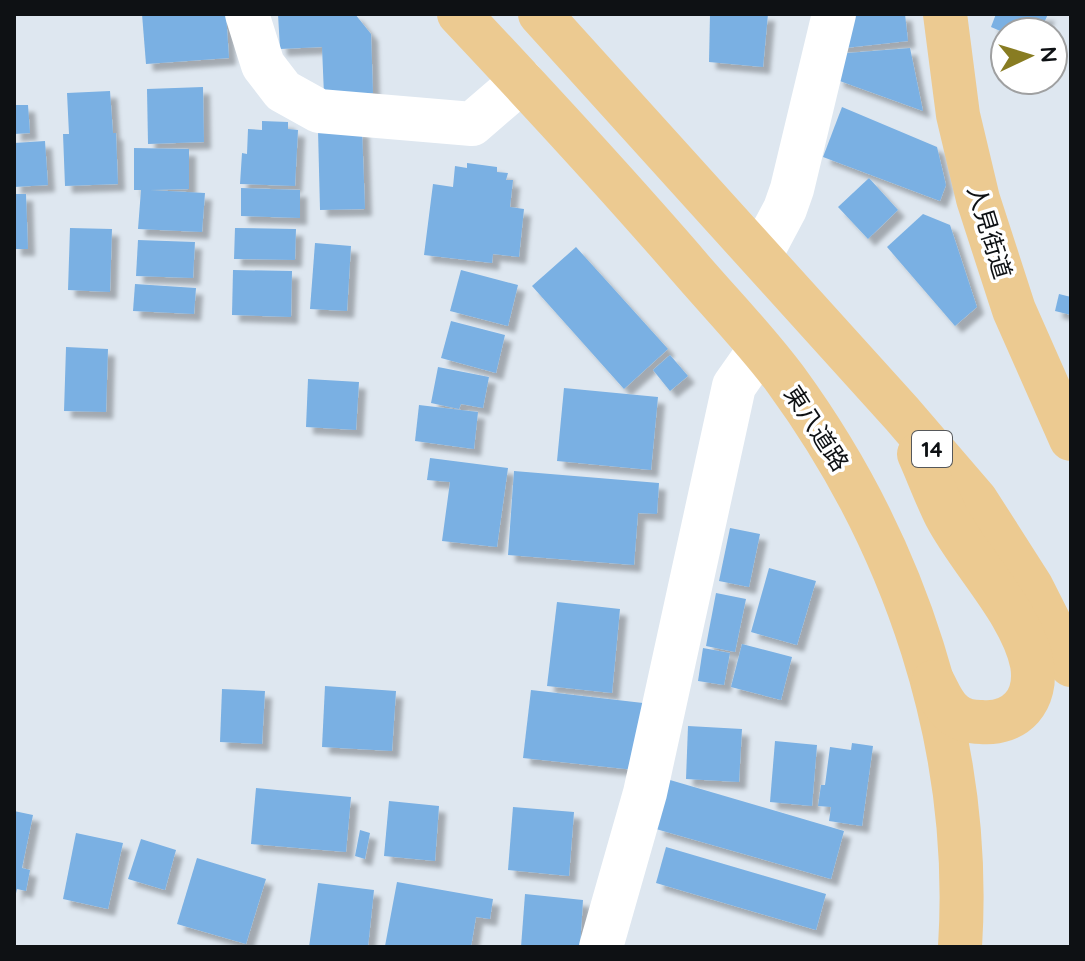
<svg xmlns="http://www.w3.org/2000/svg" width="1085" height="961" font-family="Quicksand,'Noto Sans JP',sans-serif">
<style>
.building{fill:#7ab0e3;filter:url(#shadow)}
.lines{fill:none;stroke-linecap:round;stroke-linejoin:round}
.minor{stroke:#fff;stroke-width:44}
.primary{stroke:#ecca91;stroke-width:44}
.labels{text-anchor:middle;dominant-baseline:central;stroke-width:7;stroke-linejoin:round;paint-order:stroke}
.shield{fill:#fff;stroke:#56585a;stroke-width:2}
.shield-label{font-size:22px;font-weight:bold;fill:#0e1114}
.street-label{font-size:24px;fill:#0e1114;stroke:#fff}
</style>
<defs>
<filter id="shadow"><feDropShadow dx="7" dy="7" stdDeviation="2" flood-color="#0004"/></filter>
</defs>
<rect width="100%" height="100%" fill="#dee7f0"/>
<g class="building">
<path d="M 142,14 L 226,14 L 229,58 L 146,64 Z"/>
<path d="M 278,14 L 355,14 L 371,34 L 373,93 L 324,95 L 322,47 L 280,49 Z"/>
<path d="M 710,14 L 768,14 L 763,67 L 709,62 Z"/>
<path d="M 845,14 L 905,14 L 908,41 L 836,49 Z"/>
<path d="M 996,14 L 1048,14 L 1040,32 L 1005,33 L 991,27 Z"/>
<path d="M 910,48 L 923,111 L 837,80 L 835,54 Z"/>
<path d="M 203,87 L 204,142 L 148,144 L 147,89 Z"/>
<path d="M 110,91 L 113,133 L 116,133 L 118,184 L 65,186 L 63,134 L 69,134 L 67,93 Z"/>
<path d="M 14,105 L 28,105 L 30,133 L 14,134 Z"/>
<path d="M 842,107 L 937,147 L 946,185 L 940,201 L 823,157 Z"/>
<path d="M 262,121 L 288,122 L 288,129 L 298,130 L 295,186 L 240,184 L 242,153 L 247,154 L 248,129 L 262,130 Z"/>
<path d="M 362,129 L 365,209 L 320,210 L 318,130 Z"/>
<path d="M 45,141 L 48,185 L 14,187 L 14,143 Z"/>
<path d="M 134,148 L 189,149 L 189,189 L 150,190 L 205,193 L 202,232 L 138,229 L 141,190 L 134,190 Z"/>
<path d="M 467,163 L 497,167 L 497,172 L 508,173 L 506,180 L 513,180 L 510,207 L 524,209 L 519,257 L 493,254 L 492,263 L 424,255 L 433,184 L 453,187 L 455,166 L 467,168 Z"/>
<path d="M 869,178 L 898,210 L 868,239 L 838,207 Z"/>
<path d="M 241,188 L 300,190 L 300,218 L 241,216 Z"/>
<path d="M 14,194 L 26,194 L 28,249 L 14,249 Z"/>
<path d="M 923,214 L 950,225 L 977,307 L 955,326 L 887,247 Z"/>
<path d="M 70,228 L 112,229 L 110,292 L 68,290 Z"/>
<path d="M 235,228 L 296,229 L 295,260 L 234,259 Z"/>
<path d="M 138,240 L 195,242 L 193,278 L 136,276 Z"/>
<path d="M 315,243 L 351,246 L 347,311 L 310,309 Z"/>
<path d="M 576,247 L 668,349 L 624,389 L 532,286 Z"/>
<path d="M 233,270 L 292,271 L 291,317 L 232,315 Z"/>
<path d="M 461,270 L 518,285 L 508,326 L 450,311 Z"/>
<path d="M 135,284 L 196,288 L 194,314 L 133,311 Z"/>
<path d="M 1059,294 L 1071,297 L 1071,315 L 1055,311 Z"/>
<path d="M 451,321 L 505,335 L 496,373 L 441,358 Z"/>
<path d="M 66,347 L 108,349 L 106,412 L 64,411 Z"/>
<path d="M 670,355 L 688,376 L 670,391 L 653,370 Z"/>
<path d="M 438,367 L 489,377 L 483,408 L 461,404 L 459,409 L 431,403 Z"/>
<path d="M 308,379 L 359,382 L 356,430 L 306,427 Z"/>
<path d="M 564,388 L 658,397 L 651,470 L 557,461 Z"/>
<path d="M 419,405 L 478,412 L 474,449 L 415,441 Z"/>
<path d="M 430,458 L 508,468 L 497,547 L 442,541 L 450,482 L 427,480 Z"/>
<path d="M 514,471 L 659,483 L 657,514 L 638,513 L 634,565 L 508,555 Z"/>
<path d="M 730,528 L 760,534 L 749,587 L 719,581 Z"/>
<path d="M 769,568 L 816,581 L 797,645 L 751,632 Z"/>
<path d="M 716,593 L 746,599 L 735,652 L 706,646 Z"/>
<path d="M 557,602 L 620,609 L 612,693 L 547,686 Z"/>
<path d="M 742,644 L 792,657 L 781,700 L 731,687 Z"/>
<path d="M 703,648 L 730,653 L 724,685 L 698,681 Z"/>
<path d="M 325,686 L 396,691 L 392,751 L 322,747 Z"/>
<path d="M 222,689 L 265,691 L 262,744 L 220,742 Z"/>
<path d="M 531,690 L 643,703 L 635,770 L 523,758 Z"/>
<path d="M 688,726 L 742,729 L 739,782 L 686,779 Z"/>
<path d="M 775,741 L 817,745 L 812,806 L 770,802 Z"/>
<path d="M 852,743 L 873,746 L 862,826 L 829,821 L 831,807 L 818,806 L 821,785 L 825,785 L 830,747 L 851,750 Z"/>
<path d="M 670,780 L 844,831 L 831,879 L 656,829 Z"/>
<path d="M 256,788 L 351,797 L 346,852 L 251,844 Z"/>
<path d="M 389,801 L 439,806 L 435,861 L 384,856 Z"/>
<path d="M 513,807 L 574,812 L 569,876 L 508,870 Z"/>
<path d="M 14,811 L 33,815 L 22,868 L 30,870 L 26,891 L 17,889 L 15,898 Z"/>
<path d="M 360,830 L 370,833 L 365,859 L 355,856 Z"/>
<path d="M 76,833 L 123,843 L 108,909 L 63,899 Z"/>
<path d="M 141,839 L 176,850 L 165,890 L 128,879 Z"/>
<path d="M 666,847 L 826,894 L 816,930 L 656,883 Z"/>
<path d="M 197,858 L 266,879 L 246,944 L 177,924 Z"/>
<path d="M 397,882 L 493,899 L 490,919 L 476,917 L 471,947 L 385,946 Z"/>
<path d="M 318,883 L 374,890 L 368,947 L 309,947 Z"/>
<path d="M 525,894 L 583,900 L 580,947 L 521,947 Z"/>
</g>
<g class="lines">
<g class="minor">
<path d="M 247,14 L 263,65 L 283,91 L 319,111 L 472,124 L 522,81"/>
<path d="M 760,256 L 785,209 L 792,189 L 834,14"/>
<path d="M 601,947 L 645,793 L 734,386 L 760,349"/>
</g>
<g class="primary">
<path d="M 459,14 C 538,98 616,182 691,269 C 723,306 757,341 786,380 C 905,543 973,744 960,947"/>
<path d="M 540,14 L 902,414 L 976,500 L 1031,586 L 1071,665"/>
<path d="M 945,14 L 958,115 L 978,199 L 1014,310 L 1071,439"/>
<path d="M 919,454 C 928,474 936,496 946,516 C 970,562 1022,613 1032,664 C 1038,700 1016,725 981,722 C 971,722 961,720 953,713 C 943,705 939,693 933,682"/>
</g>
</g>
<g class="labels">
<rect class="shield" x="912" y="431" width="40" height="36" rx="6"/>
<g class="shield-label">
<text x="932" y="449">14</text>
</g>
<g class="street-label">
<text transform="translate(990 232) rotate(73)">人見街道</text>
<text transform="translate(817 428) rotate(57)">東八道路</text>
</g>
</g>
<rect width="1085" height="961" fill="none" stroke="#0e1114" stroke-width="32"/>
<g transform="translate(1029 56) rotate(86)"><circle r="38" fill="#ffffff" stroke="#9fa0a1" stroke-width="2"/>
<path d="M0-6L14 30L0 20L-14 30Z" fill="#887c22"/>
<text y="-12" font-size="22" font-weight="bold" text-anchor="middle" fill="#0e1114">N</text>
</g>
</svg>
